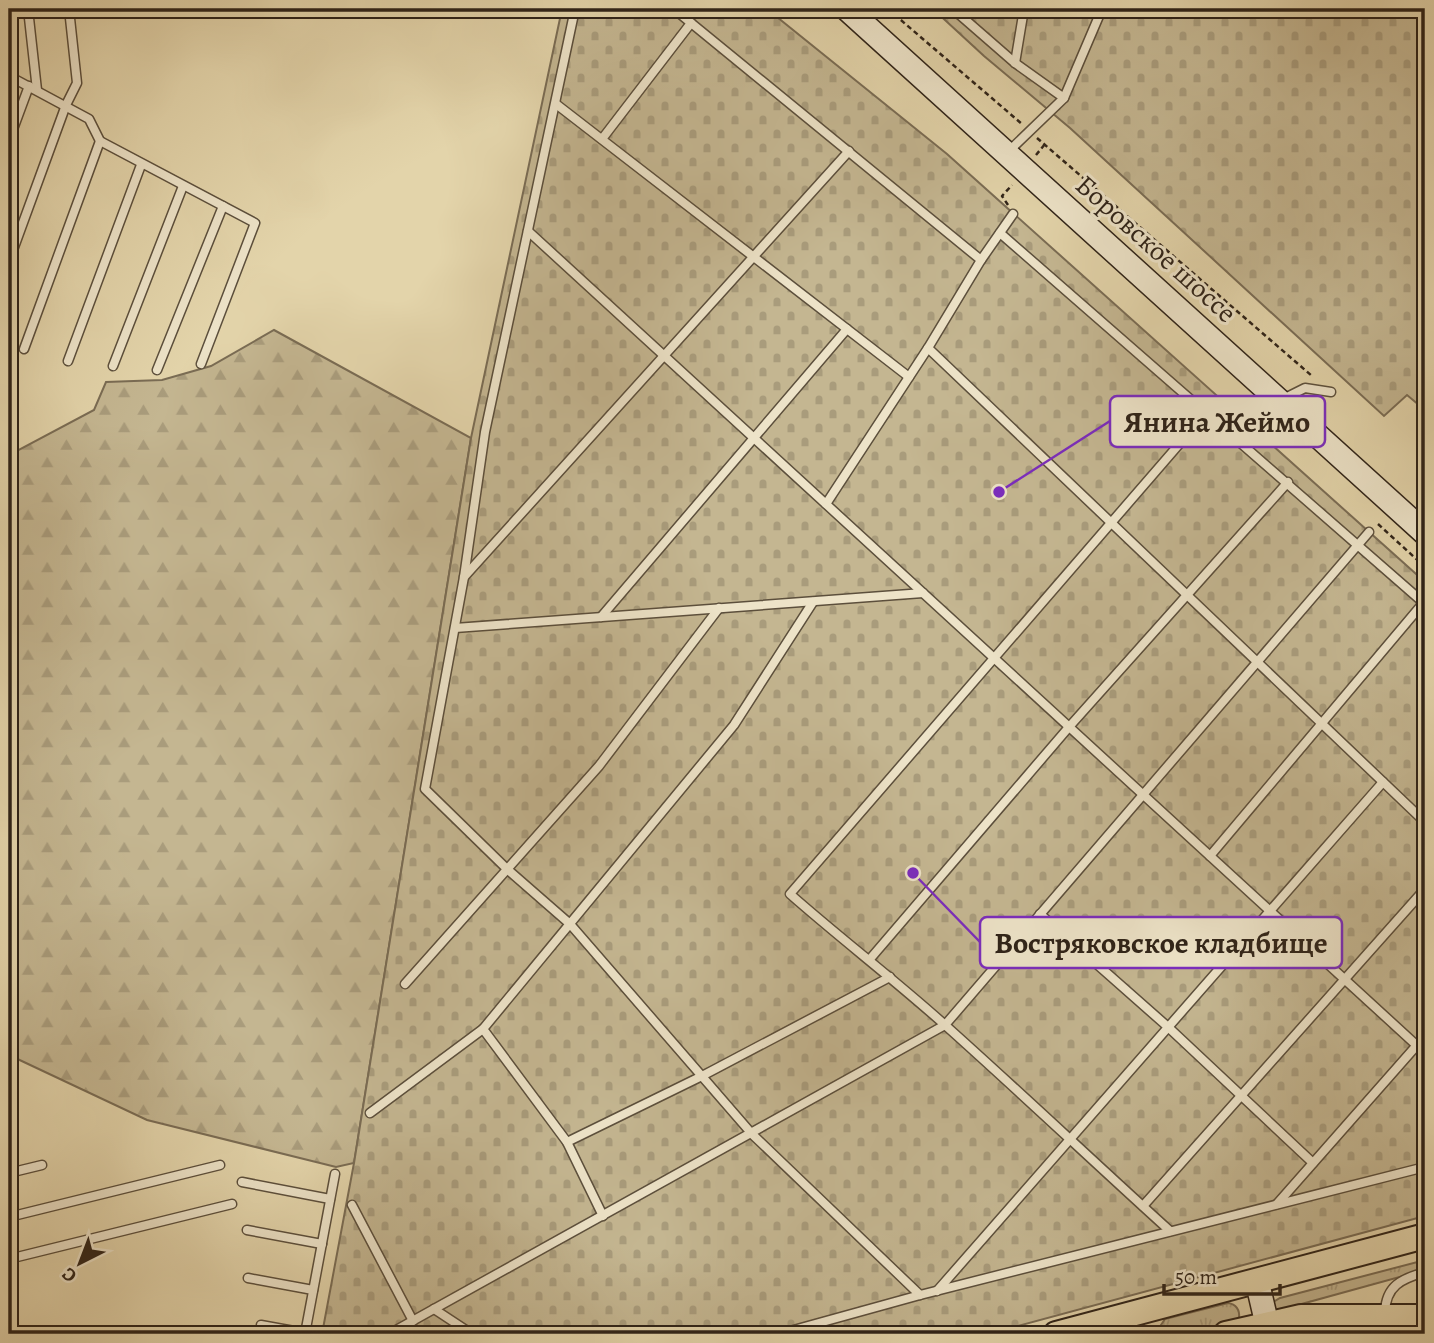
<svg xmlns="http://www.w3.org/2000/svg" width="1434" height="1343" font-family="Alegreya,serif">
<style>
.grass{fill:url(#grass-tufts);stroke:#7a6c54;stroke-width:2}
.forest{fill:url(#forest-firs);stroke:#7a6c54;stroke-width:2}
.cemetery{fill:url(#cemetery-stones);stroke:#7a6c54;stroke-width:2}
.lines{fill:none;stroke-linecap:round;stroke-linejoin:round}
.lane-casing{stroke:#5c4f3c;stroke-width:11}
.secondary-casing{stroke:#2f2318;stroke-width:26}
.primary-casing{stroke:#2f2318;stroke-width:28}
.path{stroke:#2f2318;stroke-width:2.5;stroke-dasharray:5 3.5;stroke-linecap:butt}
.lane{stroke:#ede3c8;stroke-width:8}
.secondary{stroke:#ede3c8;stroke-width:23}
.primary{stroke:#e3d4aa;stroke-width:24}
.labels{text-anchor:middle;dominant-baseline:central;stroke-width:6;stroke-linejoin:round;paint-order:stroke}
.street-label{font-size:28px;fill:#2f2318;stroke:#ede3c8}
.leader{fill:none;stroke:#7b2cbf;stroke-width:2.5}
.callout-dot{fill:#7b2cbf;stroke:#ede3c8;stroke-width:2.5}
.callout{fill:#ede3c8;stroke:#7b2cbf;stroke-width:2.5}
.callout-label{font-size:30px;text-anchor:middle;font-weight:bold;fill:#2f2318}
</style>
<defs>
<pattern id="grass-tufts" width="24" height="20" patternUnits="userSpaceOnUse" patternTransform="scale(1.75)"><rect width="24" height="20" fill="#c4b691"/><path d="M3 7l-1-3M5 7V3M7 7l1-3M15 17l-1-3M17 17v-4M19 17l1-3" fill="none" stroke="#a99c7c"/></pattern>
<pattern id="forest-firs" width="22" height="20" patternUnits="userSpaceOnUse" patternTransform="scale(1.75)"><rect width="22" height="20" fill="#c4b691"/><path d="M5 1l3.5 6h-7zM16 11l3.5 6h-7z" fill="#a99c7c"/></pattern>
<pattern id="cemetery-stones" width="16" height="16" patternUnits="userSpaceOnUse" patternTransform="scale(1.75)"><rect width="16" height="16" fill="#c4b691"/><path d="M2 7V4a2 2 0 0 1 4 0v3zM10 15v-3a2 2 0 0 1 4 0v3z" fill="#a99c7c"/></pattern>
</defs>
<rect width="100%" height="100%" fill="#e3d4aa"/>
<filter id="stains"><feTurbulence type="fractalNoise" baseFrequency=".00286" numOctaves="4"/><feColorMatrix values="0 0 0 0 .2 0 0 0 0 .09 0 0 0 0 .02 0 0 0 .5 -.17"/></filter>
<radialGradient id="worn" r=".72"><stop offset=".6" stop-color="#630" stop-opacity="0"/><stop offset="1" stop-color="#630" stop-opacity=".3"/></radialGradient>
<g class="grass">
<path d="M 1425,1260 L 1425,1270 L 1276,1311 L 1270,1304 L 1280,1298 Z"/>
<path d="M 1228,1303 C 1236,1304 1240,1310 1239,1318 L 1235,1323 L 1190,1334 L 1163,1334 L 1161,1325 L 1165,1319 Z"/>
</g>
<path class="forest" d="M 274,330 L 471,438 L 354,1163 L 336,1167 L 147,1120 L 9,1055 L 9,455 L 94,410 L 106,382 L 162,380 L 211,366 Z"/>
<g class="cemetery">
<path d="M 562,9 L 767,9 L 947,154 L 1425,582 L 1425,1216 L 988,1334 L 322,1334 L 354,1163 L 471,438 Z"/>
<path d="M 933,9 L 1425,9 L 1425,410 L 1407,395 L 1384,416 L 1070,128 L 984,56 Z"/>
</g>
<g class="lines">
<g class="lane-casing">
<g id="lane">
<path d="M 28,9 L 37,90"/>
<path d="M 575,9 L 485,432 L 464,577 L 425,789 L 507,869 L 570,924 L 752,1134 L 920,1295"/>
<path d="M 674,9 L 981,260"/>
<path d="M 953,9 L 1015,63 L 1064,98"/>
<path d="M 1421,9 L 1425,24"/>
<path d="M 1015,63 L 1024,9"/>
<path d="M 9,76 L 89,119 L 100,141 L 255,223 L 201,364"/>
<path d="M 556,104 L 909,377"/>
<path d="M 602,139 L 691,23"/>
<path d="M 9,140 L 29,86"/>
<path d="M 1009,151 L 1064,98 L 1102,9"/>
<path d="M 528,231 L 1425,1053"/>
<path d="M 1000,233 L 1425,604"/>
<path d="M 9,261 L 66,105 L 77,83 L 69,9"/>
<path d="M 928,348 L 1425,822"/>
<path d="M 24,349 L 100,141"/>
<path d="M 68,361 L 141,165"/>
<path d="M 113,366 L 183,186"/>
<path d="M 157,370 L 223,206"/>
<path d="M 1281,400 L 1305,388 L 1331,392"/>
<path d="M 1424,473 L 1425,471"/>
<path d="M 826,504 L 928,348 L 981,260 L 1013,214"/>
<path d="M 464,577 L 849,151"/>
<path d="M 601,617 L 847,329"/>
<path d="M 455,628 L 923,593"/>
<path d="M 1210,856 L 1424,602"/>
<path d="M 1040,914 L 1168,1027 L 1313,1163"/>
<path d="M 870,959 L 1069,727 L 1288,482"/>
<path d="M 405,984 L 599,766 L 719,608"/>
<path d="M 370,1113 L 483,1029"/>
<path d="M 567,1142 L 702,1076 L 890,977"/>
<path d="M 9,1173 L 42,1165"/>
<path d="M 242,1182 L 330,1199"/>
<path d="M 1277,1204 L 1425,1036"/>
<path d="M 352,1205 L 413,1321"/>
<path d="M 1143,1206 L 1425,889"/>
<path d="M 603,1216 L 567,1142 L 483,1029 L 734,725 L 813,602"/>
<path d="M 9,1217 L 220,1165"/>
<path d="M 247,1230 L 322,1244"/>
<path d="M 1170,1231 C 1095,1163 1021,1093 945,1025 C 895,980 841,939 790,894 L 1207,412"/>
<path d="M 9,1259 L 232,1204"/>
<path d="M 248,1278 L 313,1290"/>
<path d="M 937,1291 L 1383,782"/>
<path d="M 434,1309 L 472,1334"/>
<path d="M 1385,1312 C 1386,1286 1401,1279 1425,1272"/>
<path d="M 261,1325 L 305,1333"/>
<path d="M 305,1334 L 335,1174"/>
<path d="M 389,1334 L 945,1025 L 1369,532"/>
<path d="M 779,1334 L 920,1295 L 1425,1167"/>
</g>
</g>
<g class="secondary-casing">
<g id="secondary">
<path d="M 847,9 L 1425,533"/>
<path d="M 1257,1281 L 1267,1324 L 1267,1334"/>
</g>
</g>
<g class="primary-casing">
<g id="primary">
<path d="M 1056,1334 L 1425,1236"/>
<path d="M 1226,1334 L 1301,1317 L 1425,1317"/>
</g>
</g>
<g class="path">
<path d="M 888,9 L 1022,124"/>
<path d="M 1037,138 L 1312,376"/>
<path d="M 1036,155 L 1045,144"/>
<path d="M 1008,205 L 1002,196 L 1012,185"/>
<path d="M 1378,524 L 1425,567"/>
</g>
<use href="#lane" class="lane"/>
<use href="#secondary" class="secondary"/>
<use href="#primary" class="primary"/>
</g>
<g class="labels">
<g class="street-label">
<text transform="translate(1156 249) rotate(42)">Боровское шоссе</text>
</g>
</g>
<path class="leader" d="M999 492L1110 421M913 873L980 942"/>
<g class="callout-dot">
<circle cx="999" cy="492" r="7"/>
<circle cx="913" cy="873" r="7"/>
</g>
<g class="callout">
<rect x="1110" y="396" width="215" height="51" rx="7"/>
<rect x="980" y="917" width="362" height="51" rx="7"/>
</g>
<g class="callout-label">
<text x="1217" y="432">Янина Жеймо</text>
<text x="1161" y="953">Востряковское кладбище</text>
</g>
<rect width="1434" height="1343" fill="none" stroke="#e3d4aa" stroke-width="35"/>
<rect x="10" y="10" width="1413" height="1322" fill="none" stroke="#2f2318" stroke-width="3.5"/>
<rect x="18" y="18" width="1399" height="1308" fill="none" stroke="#2f2318" stroke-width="2"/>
<g transform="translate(80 1263) rotate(222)" stroke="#ede3c8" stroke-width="5" paint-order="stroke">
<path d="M0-5L12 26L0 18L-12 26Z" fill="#2f2318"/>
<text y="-10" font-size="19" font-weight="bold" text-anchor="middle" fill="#2f2318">С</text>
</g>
<path d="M1164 1284v10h116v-10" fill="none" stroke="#2f2318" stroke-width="3.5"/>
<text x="1175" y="1284" font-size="21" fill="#2f2318" stroke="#ede3c8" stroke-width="5" paint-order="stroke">50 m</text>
<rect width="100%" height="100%" filter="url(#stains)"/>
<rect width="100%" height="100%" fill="url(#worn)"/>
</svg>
